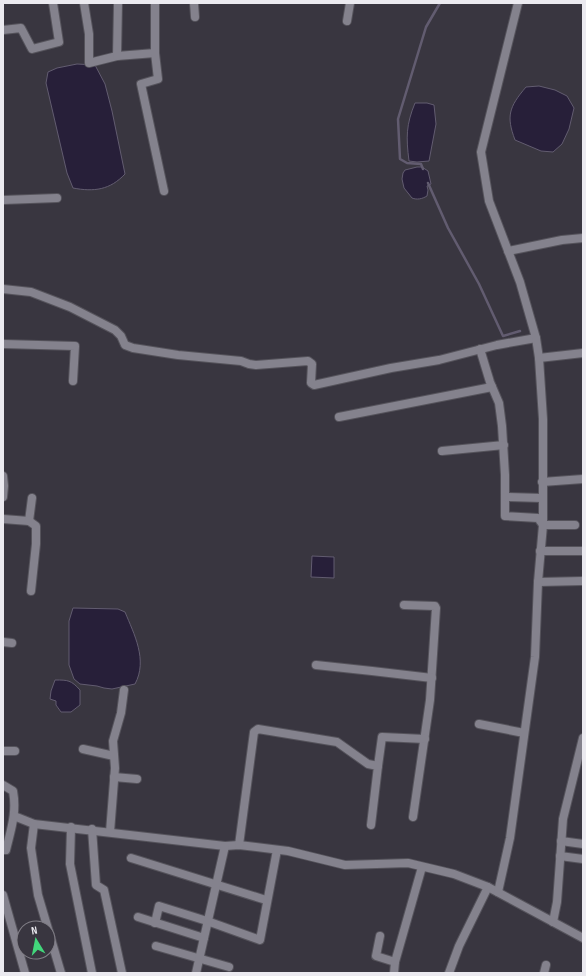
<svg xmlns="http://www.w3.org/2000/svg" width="586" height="976" font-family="'Sofia Sans Condensed',sans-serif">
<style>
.water{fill:#271f39;stroke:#625c70}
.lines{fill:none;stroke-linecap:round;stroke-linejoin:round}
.stream{stroke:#625c70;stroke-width:2.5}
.minor-casing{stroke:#55535b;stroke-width:10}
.minor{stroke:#84828d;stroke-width:8}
</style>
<rect width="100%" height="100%" fill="#393640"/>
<g class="water">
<path d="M 77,64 L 95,65 L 105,84 L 112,111 L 125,174 C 110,190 94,192 73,188 L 67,173 L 46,83 L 48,72 L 57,68 Z"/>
<path d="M 539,86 L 555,90 L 567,96 L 574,108 L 569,129 L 562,144 L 553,152 L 541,151 L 515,140 C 506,116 509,107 526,87 Z"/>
<path d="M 415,103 L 427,103 L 434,105 L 436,124 L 429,161 L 417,162 L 409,161 C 406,137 406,125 415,103 Z"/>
<path d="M 417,167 L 422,167 L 428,171 L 431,184 L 427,186 L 428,190 L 427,196 C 422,199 417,200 412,198 L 404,188 L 402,179 L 403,173 L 405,170 Z"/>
<path d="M 312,556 L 334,557 L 334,578 L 311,577 Z"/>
<path d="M 73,608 L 118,609 L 125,612 C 134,634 148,660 135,684 L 112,689 L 104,688 L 97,686 L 80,684 L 74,679 L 69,665 L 69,621 Z"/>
<path d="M 55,680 C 68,680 71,680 80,690 L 80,705 L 71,712 L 61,712 L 56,705 L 56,701 L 50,699 L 51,691 Z"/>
</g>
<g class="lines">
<g class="stream">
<path d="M 423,169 L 421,164 L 407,163 L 400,159 L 398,119 L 426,27 L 440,3"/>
<path d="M 428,183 L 448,228 L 479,284 L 503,336 L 520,331"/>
</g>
<g class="minor-casing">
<g id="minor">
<path d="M 84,3 L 89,34 L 89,63 L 117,56"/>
<path d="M 118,3 L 117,56 L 155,53"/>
<path d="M 155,3 L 155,53 L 158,79 L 141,84 L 164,191"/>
<path d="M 194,3 L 195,17"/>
<path d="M 347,21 L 350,3"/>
<path d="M 3,30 L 21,28 L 32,49 L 59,42 L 53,3"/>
<path d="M 3,200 L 57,198"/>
<path d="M 508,251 L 562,240 L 583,238"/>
<path d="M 3,289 L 31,292 L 70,307 L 115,330 L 121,336 L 125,345 L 133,348 L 178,355 L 241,361 L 249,364 L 256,365 L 308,361 L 312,364 L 311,383 L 314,385 L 391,368 L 439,360 L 497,345 L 536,338"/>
<path d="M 3,344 L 75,346 L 73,381"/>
<path d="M 480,349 L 490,382 L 499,403 L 502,426 L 505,475 L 505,516 L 538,518 L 543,525 L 575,525"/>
<path d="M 539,358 L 583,353"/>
<path d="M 339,417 L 492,387"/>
<path d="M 442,451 L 504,445"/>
<path d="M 3,476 L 4,486 L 3,497"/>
<path d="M 542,482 L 583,479"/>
<path d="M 505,497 L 542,498"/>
<path d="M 3,519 L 29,521 L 32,498"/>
<path d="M 29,521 L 36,526 L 36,544 L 31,591"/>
<path d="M 540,551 L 583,551"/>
<path d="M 538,582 L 583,581"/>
<path d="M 404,605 L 435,606 L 436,608 L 430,700 L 413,817"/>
<path d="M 3,642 L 12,643"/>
<path d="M 316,665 L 372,671 L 432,678"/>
<path d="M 479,724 L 524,733"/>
<path d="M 83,749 L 114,756"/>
<path d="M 3,751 L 15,751"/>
<path d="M 378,766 L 382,737 L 425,739"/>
<path d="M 114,777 L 137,779"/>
<path d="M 3,785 L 13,791 C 17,813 11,829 6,850 L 3,850"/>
<path d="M 14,816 L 34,824 L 225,846 L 239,845 L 288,851 L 345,865 L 408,863 L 454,874 L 488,887 L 583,938"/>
<path d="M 34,824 L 31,848 L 38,895 L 61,973"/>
<path d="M 71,827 L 70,864 L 92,973"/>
<path d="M 92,829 L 96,885 L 104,890 L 122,973"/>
<path d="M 110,832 L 115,768 L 113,741 L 121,713 L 124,690"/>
<path d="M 561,841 L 583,844"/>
<path d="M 239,845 L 254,732 L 258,729 L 337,742 L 368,764 L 378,766 L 371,825"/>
<path d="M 560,856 L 583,859"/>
<path d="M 131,858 L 266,900"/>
<path d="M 498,892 L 510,838 L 535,657 L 538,582 L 543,525 L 543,419 L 539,358 L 536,338 L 520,282 L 489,201 L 481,152 L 518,3"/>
<path d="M 3,895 L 25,973"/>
<path d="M 138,917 L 204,938"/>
<path d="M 553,922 L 557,902 L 563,819 L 583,738"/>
<path d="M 155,923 L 159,906 L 207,921 L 260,940 L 277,850"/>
<path d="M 380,936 L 376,956 L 395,962 L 394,973"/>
<path d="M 156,946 L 229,967"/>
<path d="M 395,962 L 422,867"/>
<path d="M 196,973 L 225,846"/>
<path d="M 449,973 L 459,946 L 488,887"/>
<path d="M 544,973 L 546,965"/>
</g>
</g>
<use href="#minor" class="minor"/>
</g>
<rect width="586" height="976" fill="none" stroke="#ebeaf0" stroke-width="8"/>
<g transform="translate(36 940) rotate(350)"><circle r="19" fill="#393640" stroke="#807e86"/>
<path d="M0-3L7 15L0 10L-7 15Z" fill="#42d77b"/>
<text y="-6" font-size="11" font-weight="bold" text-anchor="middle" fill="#ebeaf0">N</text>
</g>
</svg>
